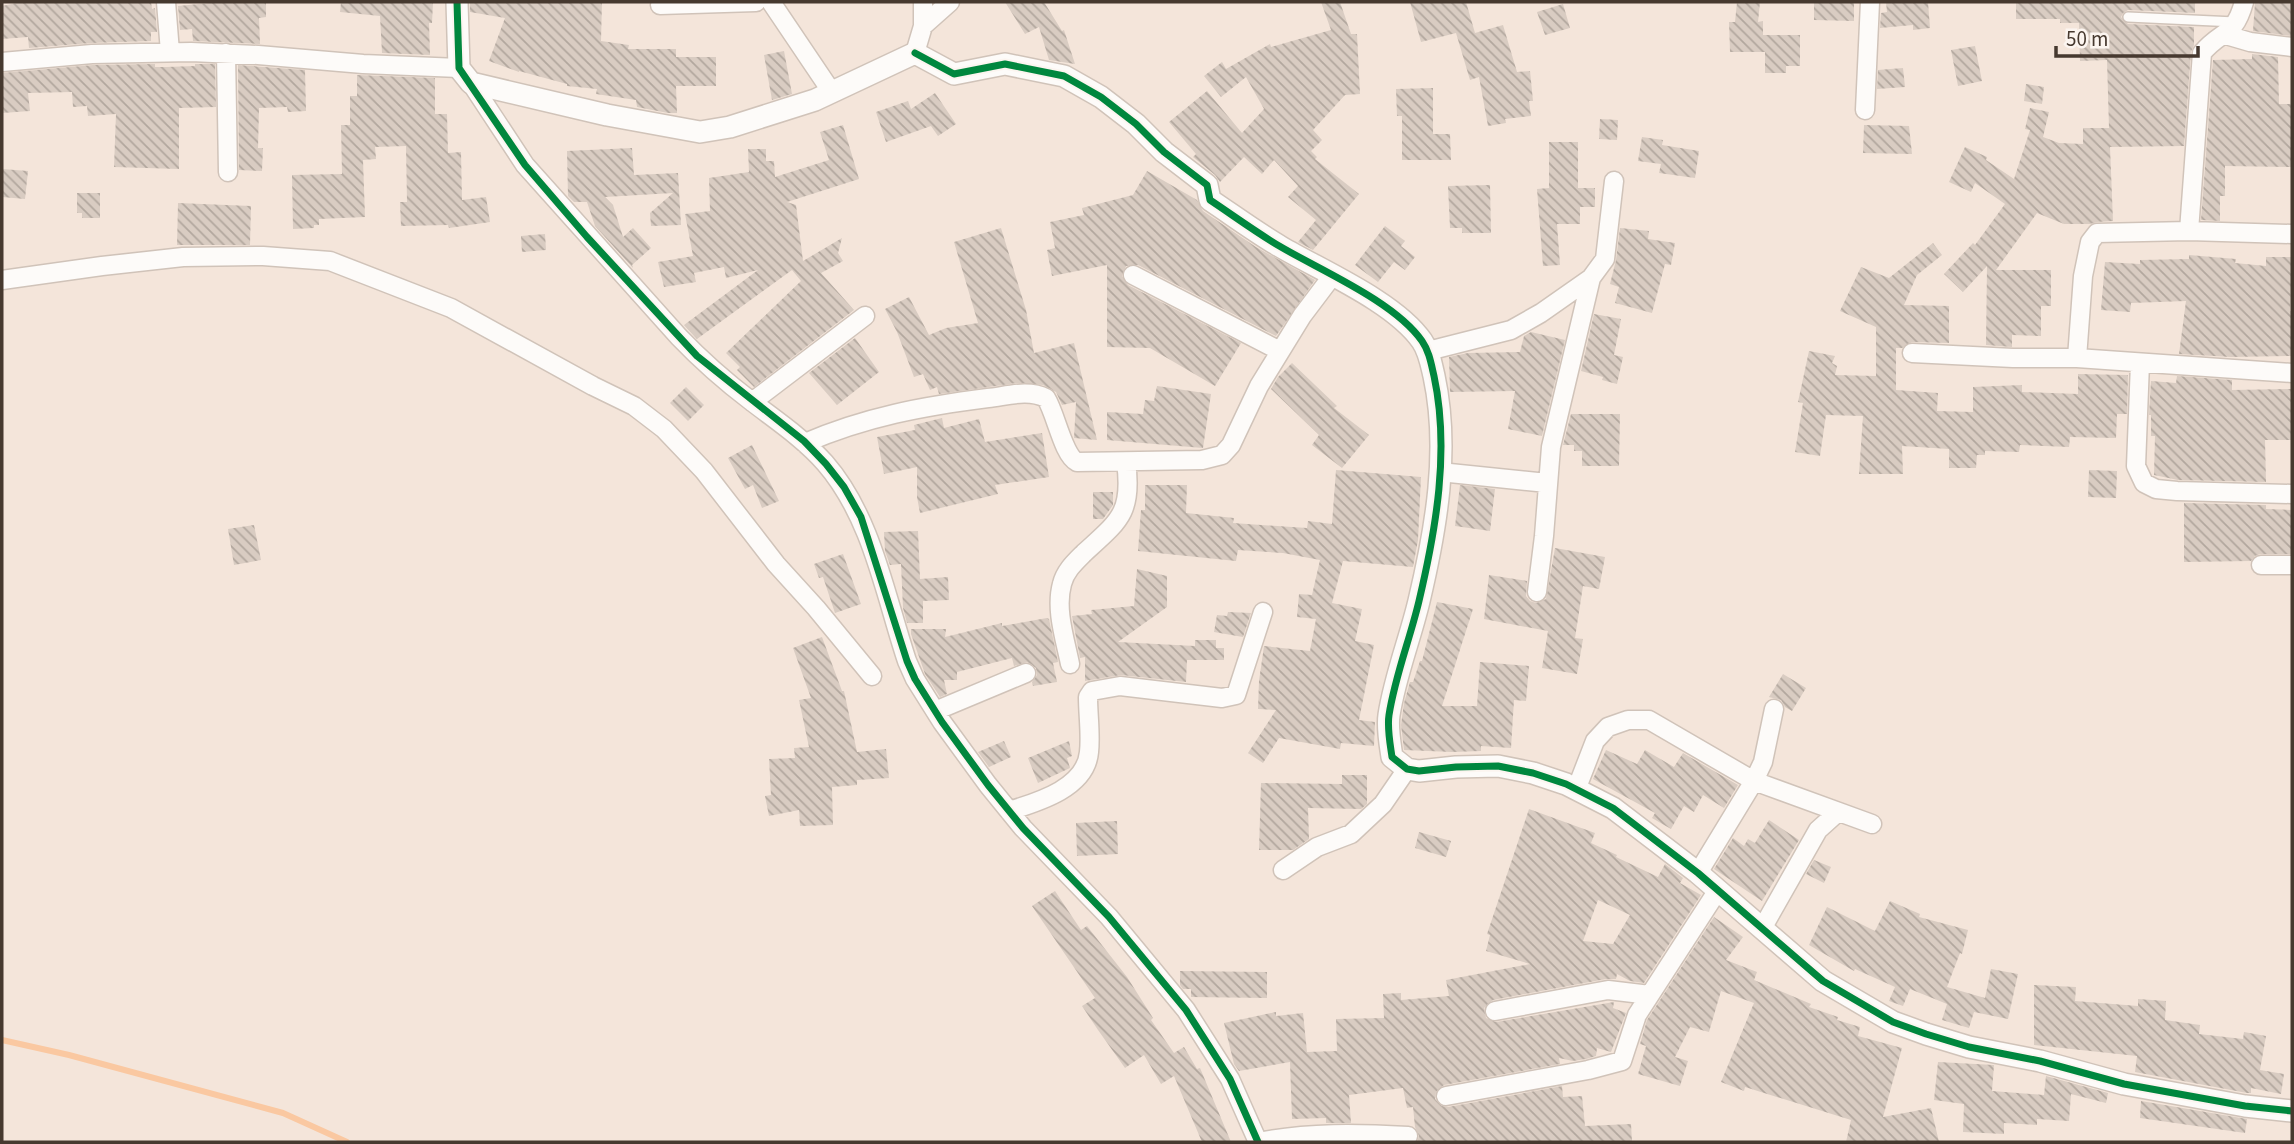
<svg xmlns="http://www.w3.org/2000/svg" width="2294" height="1144" font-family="'Source Sans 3',sans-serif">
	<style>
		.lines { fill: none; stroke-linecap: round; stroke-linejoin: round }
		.stream { stroke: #fac8a1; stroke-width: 6 }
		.building { fill: url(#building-back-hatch); fill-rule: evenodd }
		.service-casing { stroke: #d0c3b9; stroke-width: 12 }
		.minor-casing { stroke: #d0c3b9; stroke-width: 21 }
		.tertiary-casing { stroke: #d0c3b9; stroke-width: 24 }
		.service { stroke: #fdfbf9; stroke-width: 9 }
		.minor { stroke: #fdfbf9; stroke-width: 18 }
		.tertiary { stroke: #fdfbf9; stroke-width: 21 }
		.cycleway-casing { stroke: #fcf5f0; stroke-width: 11 }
		.cycleway { stroke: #00873e; stroke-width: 7 }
	</style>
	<defs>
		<pattern id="building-back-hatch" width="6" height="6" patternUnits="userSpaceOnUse" patternTransform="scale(1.75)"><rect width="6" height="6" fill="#d9ccc2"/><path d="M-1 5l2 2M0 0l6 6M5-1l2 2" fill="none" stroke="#b2a79e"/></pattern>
	</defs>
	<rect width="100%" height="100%" fill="#f4e5da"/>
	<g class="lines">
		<!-- stream -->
		<path class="stream" d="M2,1040L69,1055L283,1113L347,1142"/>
	</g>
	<!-- building -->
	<path class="building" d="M21,2H151L152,9L155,8L157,32H151V41L91,43L29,48L28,37L2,39V6Z
		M219,2H266V17L259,18L260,44L193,41L192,29L180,30L178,6Z
		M341,2L433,3L432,23H429L430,55L382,53L380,16L340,12Z
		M470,2H602L601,41L629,45L628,49H676V57H716V86H676L677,113H668L637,107L636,100L596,94L597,89L567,86V84L519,71V72L489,61L505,18L470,12Z
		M1005,2H1044L1062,31L1064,30L1075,64L1049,60L1039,27L1025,34Z
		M1321,2H1340L1351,34H1357L1360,94L1345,95L1313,130L1322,140L1311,151L1317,157L1315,159L1359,194L1313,250L1298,242L1316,220L1288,197L1298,186L1274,160L1262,174L1244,157L1220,182L1215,175L1193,157L1196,154L1169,122L1207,91L1242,133L1264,109L1246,77L1221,97L1204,76L1222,62L1226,69L1270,44L1271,47L1331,30Z
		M1410,2H1466L1475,33L1503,25L1517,72L1530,71L1533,101H1529L1531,116L1505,119L1506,123L1488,126L1479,77L1470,80L1456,33L1421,42Z
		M1737,2H1760L1758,22L1763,21V35H1800V66H1786V73H1765V52H1730L1729,22H1735Z
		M1814,2H1854V21L1814,20Z
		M1886,2H1928L1930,28L1913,30V25L1880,28L1881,13L1887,12Z
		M2016,2H2195V13L2128,10L2123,13L2121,17L2128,24L2194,27V45L2191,52L2184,146L2110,147L2113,221L2097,222L2090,224H2064L2037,213L1996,270H2051V306H2041V336L2012,335V347L1986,345L1987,266L1963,292L1944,274L1973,243L1975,245L2005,204L1975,183L1971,192L1949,182L1965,147L1987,157L1986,160L2014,179L2030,130L2025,129L2030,108L2049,112L2043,137L2059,143L2083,144V128H2109L2107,60L2080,61L2079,23H2060V19H2016Z
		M2255,2H2292V36L2253,31Z
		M1563,4L1570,28L1545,35L1537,12Z
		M1975,46L1982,81L1958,86L1951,50Z
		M784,51L792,94L772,100L764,55Z
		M2252,54L2278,57L2279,104H2292V167L2225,166V196H2220V221L2201,220L2213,60L2252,59Z
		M155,64V67H166L195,66V64H215L216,107L179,108V169L114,167L116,114L88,116L87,106L73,107L72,92L28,93L30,111L2,113V73L93,65Z
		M238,65L305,70L306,111L288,112L287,107L259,108L258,148H263L262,171L239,170Z
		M1903,68L1905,87L1877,89L1878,70Z
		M357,75L435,78V114H447L448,153L461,152L462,200L486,197L490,222L449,228L448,225L401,226L400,202H407L406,146L375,147L376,159L363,160L365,217L319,219V225H314V228L293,229L292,175L342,174L341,125H350V96H357Z
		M2026,84L2044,87L2042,104L2024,101Z
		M1433,88V134H1450L1451,160H1402V116H1397L1396,89Z
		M935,93L956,124L938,136L931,126L886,142L876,112L908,101L911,109Z
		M1600,119L1618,120L1617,140L1599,139Z
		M843,125L859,179L787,202L796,205L803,261L842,238L838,253L843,261L821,273L854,310L754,387L737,370L740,367L726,353L801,281L792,270L697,339L684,325L758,270L726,278L724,267L694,273L696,282L664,287L658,262L693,256L685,214L710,211L709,178L749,172L748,149H766V161H774L775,177L829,160L820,132Z
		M1864,125L1909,126L1912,154L1863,153Z
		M1642,137L1663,140L1662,145L1699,151L1695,178L1659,173L1661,164L1638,161Z
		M1549,142H1578V188H1595V207H1580V224H1557L1560,265L1543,266L1537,189L1549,188Z
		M632,148L634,175L678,173L681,225L651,226L650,213L673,193L605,197L613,205L623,237L633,228L651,248L632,265L633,268L595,226L587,202H574L568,196L567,151Z
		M2,169L28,171L25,199L2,197Z
		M1147,171L1197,200L1203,211L1256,247L1315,280L1276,336L1138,265L1126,266L1122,276L1128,285L1241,343L1215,386L1150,348L1107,347V265L1052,276L1047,250L1055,248L1050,222L1084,215L1082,208L1133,195Z
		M1490,185L1491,233H1462V228H1450L1448,186Z
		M77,193H100V218H82V213H77Z
		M178,203L251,206L250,245H177Z
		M1385,226L1405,241L1401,246L1415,257L1405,270L1394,262L1378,282L1355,265Z
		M1001,228L1026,310L1034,353L1074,343L1097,440L1074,438L1076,402L1062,405L1056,392L1043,385L1017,383L939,394L937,387L930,390L923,374L914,377L897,332L885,309L909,297L929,335L946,328L978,323L954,242Z
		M1620,228L1649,231L1648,239L1675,243L1671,265L1665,264L1652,313L1615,303L1619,287L1610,284L1616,260Z
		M545,234L546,250L522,252L521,236Z
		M1933,243L1942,255L1917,275L1904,305L1949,306V343L1912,342L1902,348H1896V390L1938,393L1937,411L1973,412V387L2022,385V392L2078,394V374L2128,375L2127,414H2117L2116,438L2070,437L2069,447L2020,445L2019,452L1985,451V455H1977L1976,468H1949V449L1902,446L1903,474H1859L1863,416L1826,415L1820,456L1795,452L1803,403L1798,402L1809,351L1835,356L1832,363L1837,366L1835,375L1876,376V327L1840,311L1861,267L1889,278Z
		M2189,255L2236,259L2235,263L2266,266V257H2292L2290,311H2292V356L2231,357L2179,354L2186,301L2131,303L2130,312L2101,310L2105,262L2140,264V260L2189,259Z
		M1594,314L1621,319L1614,355L1623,357L1617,384L1602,380L1603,377L1581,371Z
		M1531,332L1565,340L1542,436L1508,429L1515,391L1450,392L1449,357L1468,353L1520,352L1524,336Z
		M855,338L879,372L837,405L809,373Z
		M1292,363L1337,406L1334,408L1369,435L1342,468L1312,445L1319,435L1271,389L1278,377Z
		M2177,376L2232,380V390L2291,389L2292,440H2265L2266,482L2178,480L2154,475L2155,436H2151V415H2149L2151,381L2176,383Z
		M1157,386L1211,394L1203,448L1107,440V412L1143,414L1145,400L1154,401Z
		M686,387L704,405L688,421L670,403Z
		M1571,414H1620L1619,466H1582V451H1574V445H1563Z
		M942,418L944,428L979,419L985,442L1042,433L1049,477L995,485L998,494L920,513L917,497V467L884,474L877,437L915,430L914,425Z
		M752,445L779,501L762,508L753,485L745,489L728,458Z
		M1336,470L1421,477L1418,540L1413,567L1343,561L1332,603L1362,609L1355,641L1374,645L1359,720L1375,722L1374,746L1341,743L1340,749L1279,738L1263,763L1248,753L1276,710L1258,709L1259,681L1264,646L1310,651L1316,619L1297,617L1299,594L1312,595L1320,560L1283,553L1238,550L1236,561L1138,551L1141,510H1145V485H1187L1186,513L1234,518L1233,523L1307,528L1308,521L1332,524Z
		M2089,470L2117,471L2116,498L2088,497Z
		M1460,485L1495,489L1490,531L1455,526Z
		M1093,492H1113V505L1103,519H1093Z
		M2184,503L2266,505V509L2292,510V554H2260L2255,556L2251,561L2184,562Z
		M254,525L261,560L234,565L228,529Z
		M918,531L920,579L948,577L949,600L923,601V623H907L903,608L901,564L890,565L885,551L884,532Z
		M1555,548L1605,557L1599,589L1583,586L1575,638L1583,639L1577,674L1542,668L1548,631L1484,619L1489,575L1527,581L1526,596L1530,601L1536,603L1546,599Z
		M843,554L861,604L835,613L823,577L819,578L814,564Z
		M1137,569L1167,576V607L1118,642L1195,646V640H1216V648H1224V660H1187L1186,682L1121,675L1085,681V657L1080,658L1072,616L1092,614L1091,610L1134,606Z
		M1437,602L1473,609L1442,706H1477L1480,662L1529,666L1526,701L1514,700L1511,748L1481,746V751L1452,752L1404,750L1401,725L1404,703L1410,682H1413L1420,661H1422Z
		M1228,612L1251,613L1243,637L1214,632L1217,615L1227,616Z
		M1047,618L1049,619L1058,662L1053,663L1057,682L1033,686L1032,682L1037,675L1036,668L1027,662L1014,666L1012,658L957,672V680H944L947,694L940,697L925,674L911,634V629H946L945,637L1002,623V626Z
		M822,637L842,691H844L857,752L886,749L889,778L857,780V785L832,787L833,825L800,826L799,810L769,816L765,796L771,795L769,759L795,758L794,748L809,747L799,700L811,698L793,648Z
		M1783,674L1806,688L1792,711L1785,707L1781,700L1769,697Z
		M1004,741L1011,757L989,767L978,752Z
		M1069,741L1072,756L1067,758L1070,768L1038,783L1028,758Z
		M1606,750L1637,764L1645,750L1674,767L1683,753L1738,785L1724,808L1703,795L1694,812L1684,806L1671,829L1652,818L1655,813L1593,779Z
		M1342,775H1367V804L1361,809L1308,808L1309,839L1293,850H1259L1261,783L1342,784Z
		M1529,809L1595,833L1591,843L1617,855L1616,857L1658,877L1665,864L1683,878L1680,883L1701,895L1644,983L1630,981L1617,974L1616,979H1606L1493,1000L1484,1008L1486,1018L1496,1022L1614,1002L1613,1008L1626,1013L1611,1052L1597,1048L1596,1056L1586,1059L1573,1061L1559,1058L1560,1064L1444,1085L1436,1092L1435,1099L1442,1106L1448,1107L1562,1086L1563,1097L1582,1096L1585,1126L1631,1124L1632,1142H1417L1419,1136L1415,1127L1413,1107L1407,1108L1403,1088L1349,1095L1351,1123H1326V1118L1292,1119L1290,1062L1239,1071L1234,1064L1224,1023L1276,1012V1016L1303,1013L1307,1052L1337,1051L1336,1019L1384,1018L1383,994L1401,993V1000L1449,996L1446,980L1530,964L1486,951L1490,935L1487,934ZM1598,900L1630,915L1613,944L1583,941Z
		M1769,820L1799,840L1762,901L1714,869L1733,838L1744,846L1748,839L1755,843Z
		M1117,821L1118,854L1077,856L1076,823Z
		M1419,832L1451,841L1446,857L1415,848Z
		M1814,860L1831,867L1824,883L1806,874Z
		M1055,891L1081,930L1087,926L1127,977L1153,1018L1151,1020L1174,1053L1184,1047L1197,1069L1200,1068L1231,1142H1202L1174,1076L1161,1084L1144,1055L1125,1068L1098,1030L1082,1006L1095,998L1032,906Z
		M1890,901L1920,914L1919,917L1968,930L1962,954L1960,953L1947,987L1985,998L1991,969L2018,974L2008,1019L1974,1012L1969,1028L1942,1020L1947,1004L1910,989L1903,1006L1889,1001L1895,987L1855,969L1854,971L1809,945L1827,907L1875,931Z
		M1714,917L1743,937L1726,960L1757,972L1754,980L1811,1004L1809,1007L1838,1017L1837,1020L1860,1027L1858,1036L1902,1048L1883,1117L1931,1108L1939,1142H1846L1851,1120L1745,1087L1744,1091L1721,1082L1754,1003L1721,991L1709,1032L1690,1027L1675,1057L1688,1061L1680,1086L1638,1074L1646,1046L1640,1044L1647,1020Z
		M1180,971L1267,972V998L1191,997V989H1183L1180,985Z
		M2034,985L2076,987L2075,1001L2138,1006V999L2166,1001L2165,1020L2200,1025L2199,1034L2243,1039L2244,1032L2266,1036L2260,1070L2284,1074L2281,1094L2251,1088V1093H2247L2135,1072L2137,1056L2034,1045Z
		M1938,1062L1994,1065L1992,1091L2044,1095L2046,1076L2108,1093L2106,1103L2071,1094L2069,1121L2037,1119V1125L2004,1123V1134L1963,1132L1964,1104L1934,1100Z
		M2141,1101L2247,1119L2245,1133L2140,1118Z"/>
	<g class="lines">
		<!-- service casing -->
		<g class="service-casing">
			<path id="service" d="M2128,17L2235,22"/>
		</g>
		<!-- minor casing -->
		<g class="minor-casing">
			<path id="minor" d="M166,2L170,52
				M771,2L831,91
				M923,2V26
				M660,5L756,2
				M2226,35L2250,42L2292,47
				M226,53L228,172
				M915,53L923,26L950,2
				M2,62L92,54L191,52L258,55L363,64L459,68
				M471,83L525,165L679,337C701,360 726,382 751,401C777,421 804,439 825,463C872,517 885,595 907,661L915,679L942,722L988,785L1023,828L1109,917L1186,1010L1230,1079L1258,1142
				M1865,110L1870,2
				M2189,231L2202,53C2222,29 2234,38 2244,2
				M2292,234L2189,231L2097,233L2090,242L2083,276L2077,358L2292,373
				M1133,275L1280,351
				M2,280L102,266L183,257L263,256L330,261L451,308L593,386L634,406L664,429L704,471L776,564L816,608L872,676
				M1428,351L1511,330L1541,313L1591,278L1605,259L1614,181
				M1912,353L2013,358H2077
				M2140,363L2136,466L2144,483L2156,489L2177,491L2292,494
				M752,402L865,316
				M805,443C865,417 924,406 988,398C1007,396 1028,389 1046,398C1056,414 1063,455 1077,462L1202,460L1222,455L1231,445L1259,386L1302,316L1333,275
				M1440,472L1547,483
				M2261,565H2292
				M1537,592L1544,536L1551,447L1591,278
				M1070,664C1065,639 1055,609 1062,584C1065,571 1075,562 1084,553C1119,521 1133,513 1126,462
				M935,711L1026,673
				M1576,790L1595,741L1608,727L1628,720H1649L1754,781L1872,824
				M1009,811C1038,802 1086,788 1089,752C1091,735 1088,715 1088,697L1092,691L1120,686L1222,698L1236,695L1263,612
				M1283,870L1317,847L1351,834L1383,804L1407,769
				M1698,873L1754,781L1763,762L1774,709
				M1763,927L1818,830L1838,812
				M1495,1011L1608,990L1650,995
				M1446,1096L1588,1070L1622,1061L1637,1015L1718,890
				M1259,1142C1309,1132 1357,1133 1408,1136"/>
		</g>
		<!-- tertiary casing -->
		<g class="tertiary-casing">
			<path id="tertiary" d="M457,2L459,68L471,83L607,115L700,132L730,127L815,100L915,53L954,74L1005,64L1064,76L1101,97L1136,124L1164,152L1207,185L1210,200C1234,216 1257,233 1281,247C1322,271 1395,302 1422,341C1429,351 1431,363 1434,376C1450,450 1436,529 1419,601C1410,639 1395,676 1389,715C1387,728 1390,743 1392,757L1407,769L1419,771L1456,767L1498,766L1533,773L1566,784L1613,808L1698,873L1823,981L1893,1022L1926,1034L1969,1047L2040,1061L2124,1084L2245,1106L2292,1111"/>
		</g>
		<!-- service -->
		<use href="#service" class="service"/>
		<!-- minor -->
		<use href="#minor" class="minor"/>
		<!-- tertiary -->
		<use href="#tertiary" class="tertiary"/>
		<!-- cycleway casing -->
		<g class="cycleway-casing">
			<path id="cycleway" d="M457,2L459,68L525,165L587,237L697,356L804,441L826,464L844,487L861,517L907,661L915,679L942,722L988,785L1023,828L1109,917L1186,1010L1230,1079L1258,1142
				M915,53L954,74L1005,64L1064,76L1101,97L1136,124L1164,152L1207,185L1210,200C1234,216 1257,233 1281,247C1322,271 1395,302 1422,341C1429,351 1431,363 1434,376C1450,450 1436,529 1419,601C1410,639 1395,676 1389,715C1387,728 1390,743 1392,757L1407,769L1419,771L1456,767L1498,766L1533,773L1566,784L1613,808L1698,873L1823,981L1893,1022L1926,1034L1969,1047L2040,1061L2124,1084L2245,1106L2292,1111"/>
		</g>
		<!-- cycleway -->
		<use href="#cycleway" class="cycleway"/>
	</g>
	<!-- border -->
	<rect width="2294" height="1144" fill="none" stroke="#46392f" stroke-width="7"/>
	<!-- scale -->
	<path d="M2056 46v10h142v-10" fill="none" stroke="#46392f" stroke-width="3.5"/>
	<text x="2066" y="46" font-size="21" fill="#46392f" stroke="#fcf5f0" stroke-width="5" paint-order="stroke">50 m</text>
</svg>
